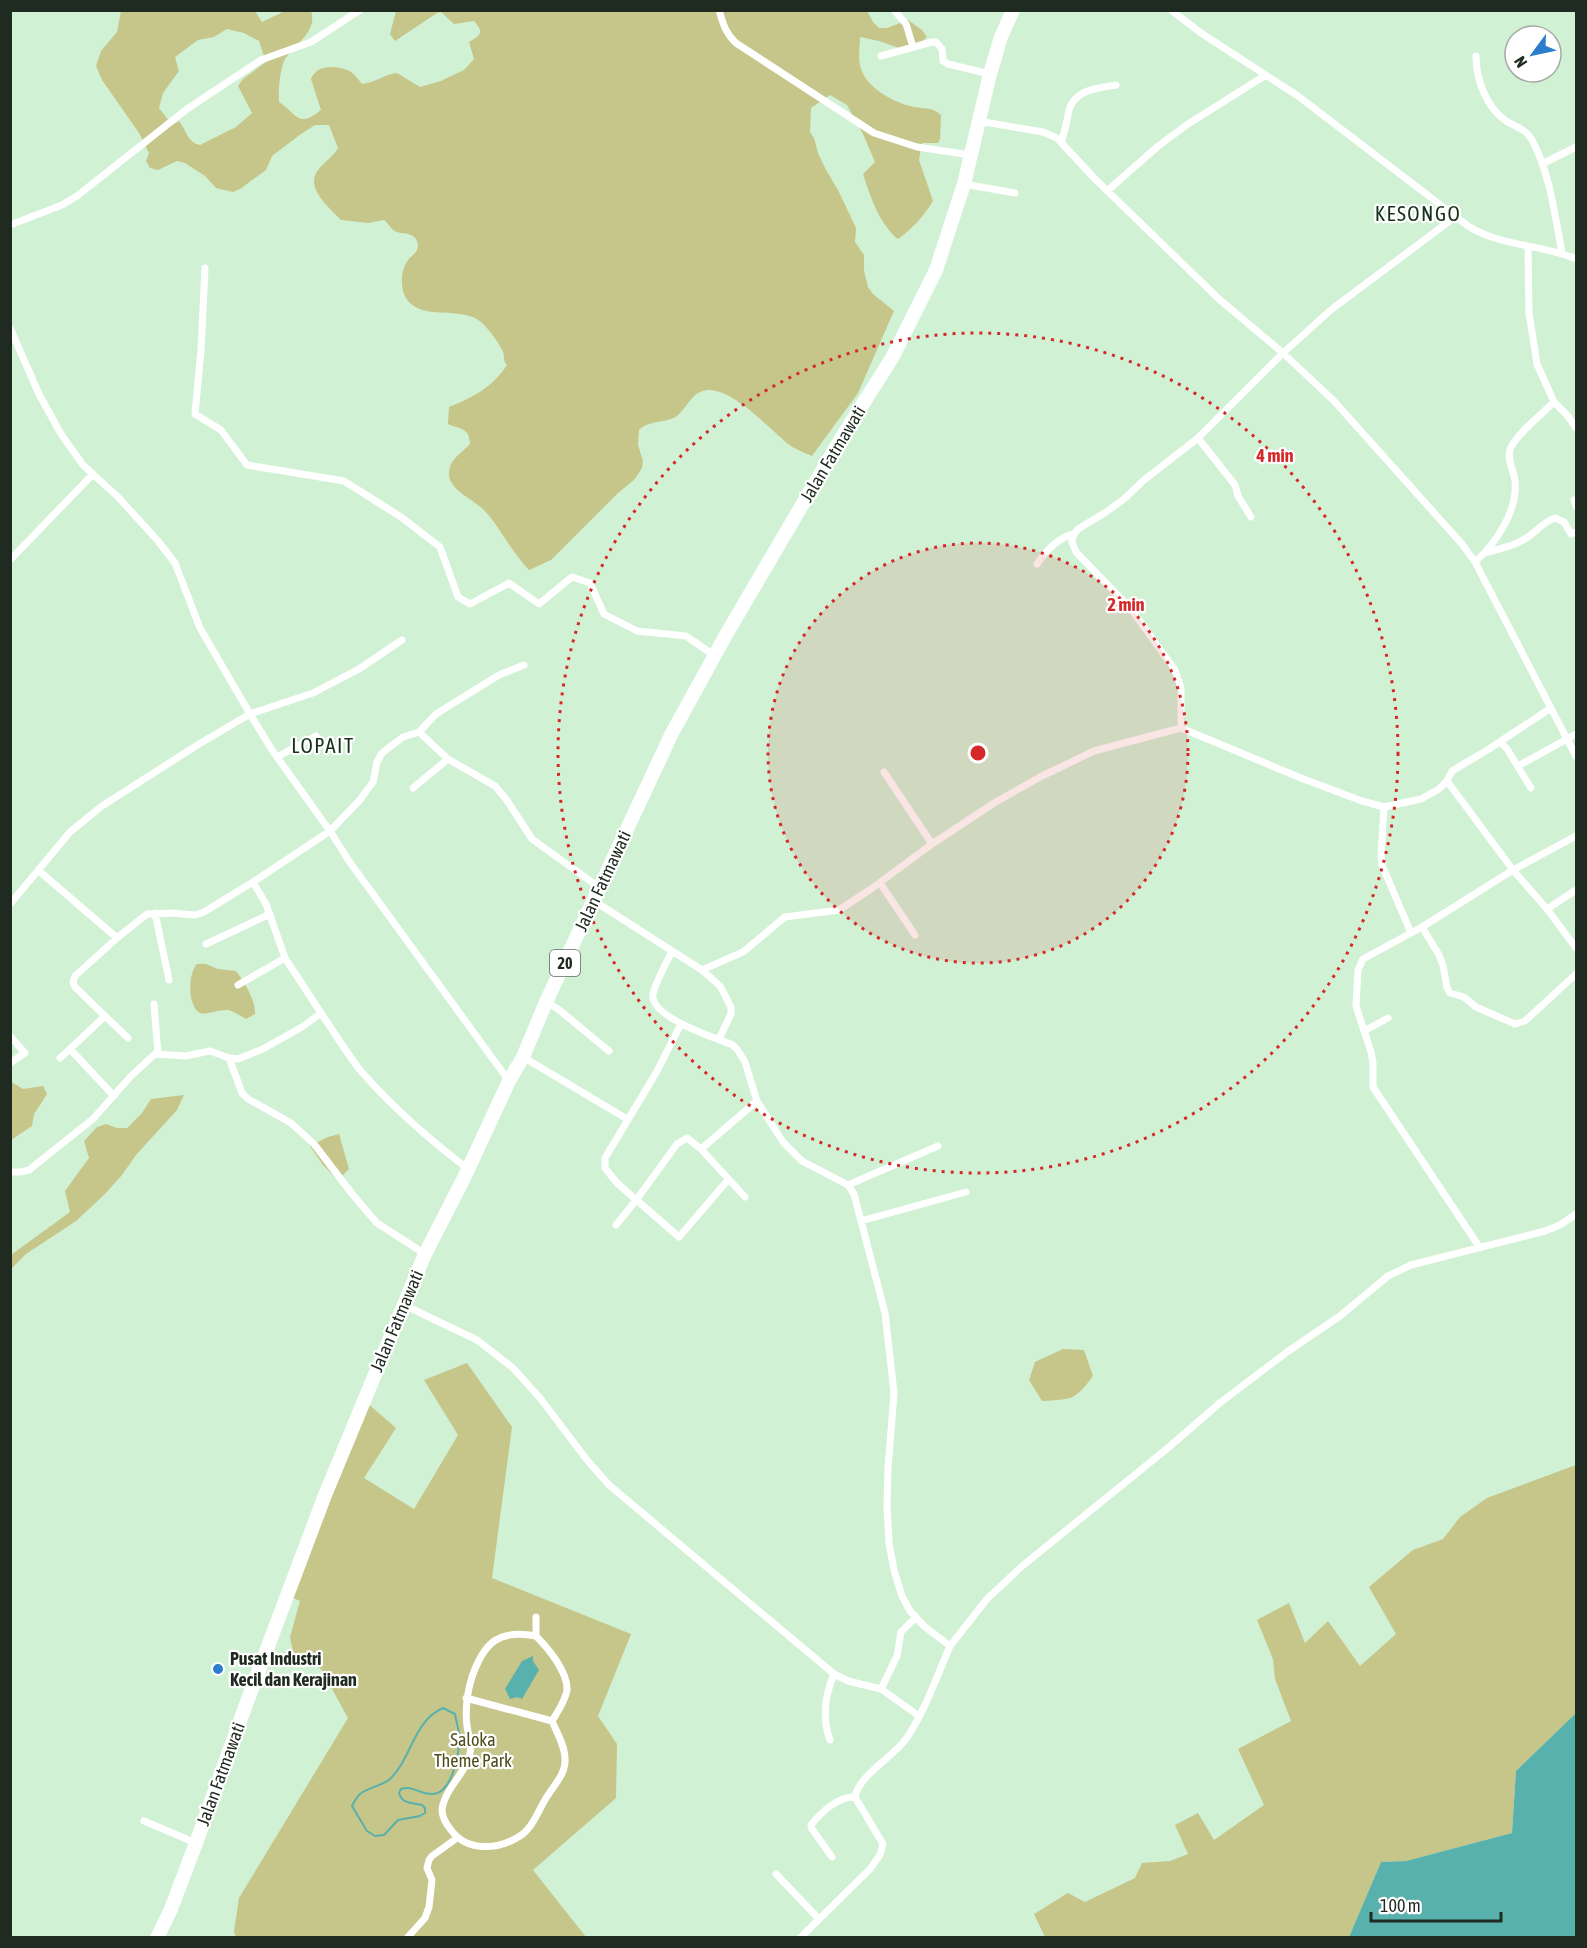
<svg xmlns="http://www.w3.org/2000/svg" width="1587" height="1948" font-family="'Asap Condensed',sans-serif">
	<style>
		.green { fill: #c6c58a; fill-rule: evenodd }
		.water { fill: #58b1ac }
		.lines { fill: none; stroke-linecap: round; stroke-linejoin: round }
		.stream { stroke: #58b1ac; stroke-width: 2 }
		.street { stroke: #fff; stroke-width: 7 }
		.highway { stroke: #fff; stroke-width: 14 }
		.ring { fill: none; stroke: #d62828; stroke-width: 3; stroke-dasharray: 3 6 }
		.poi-dot { fill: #2c7dcc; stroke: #fff; stroke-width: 2 }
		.labels { text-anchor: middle; stroke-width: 4.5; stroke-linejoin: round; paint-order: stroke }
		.shield { fill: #fff; stroke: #626a63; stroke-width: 1.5 }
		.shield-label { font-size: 16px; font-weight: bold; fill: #1f2a20 }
		.street-label { font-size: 18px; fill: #1f2a20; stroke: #fff }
		.poi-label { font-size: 18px; font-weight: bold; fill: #1f2a20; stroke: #fff; text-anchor: start }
		.park-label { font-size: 18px; fill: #4f4d1b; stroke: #fff }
		.quarter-label { font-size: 21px; letter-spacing: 1.5px; fill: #16301b; stroke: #fff }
		.centre { fill: #d62828; stroke: #fff; stroke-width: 3 }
		.ring-label { font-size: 18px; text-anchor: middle; font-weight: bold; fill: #d62828; stroke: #fff; stroke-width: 4.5; stroke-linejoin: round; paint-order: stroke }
	</style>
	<rect width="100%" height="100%" fill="#d1f1d5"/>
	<!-- green -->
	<path class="green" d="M121,11H255L262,22L285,11H311C318,31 295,44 285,59C280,68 278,92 279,102C299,116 298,128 321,110L311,79C316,65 334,65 347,70C353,72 358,79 362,84C375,83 385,74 397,73L420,87L441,81L464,70L474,59L469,42C480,35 485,33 474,21L454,24L441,12L437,13L395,41L390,34L396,11H867L873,22L879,28H887L908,20L922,30L927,37L913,49H902L879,41L860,37C860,46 858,57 860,65C864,87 894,103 914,107C924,109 933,107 941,115L940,139L938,143H922L919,160L933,201C924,216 912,229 898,239L895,237C878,220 870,196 863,174L875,162L863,134L847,105L830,95L811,108L810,132L814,138L818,153L825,168L839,192L856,228L855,242L864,255V271L868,287L873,294L894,311L858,393L812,456C805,453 797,450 791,446C772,432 729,383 703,391C691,394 686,409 677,416C665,424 651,419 639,430L638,445L643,461L642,468L635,479L617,494L551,560L529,570C511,552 501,528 484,510C473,499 449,490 449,474C449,459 462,453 470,444C469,427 461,430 448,424L449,407C472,398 493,387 507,365C503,361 505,358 503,352C499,343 489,329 481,322C462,306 428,320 410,303C400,294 399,272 408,260C412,255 421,251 417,241C414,233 405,234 397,232C392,231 388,223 384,220L368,223L341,220C330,208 303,187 319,169C325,161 332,158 338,148L329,125H315L301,134L272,156L266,170L240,189L233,192L216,188L205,176L185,163L177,161L158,170L150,168L146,161L149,153L139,133L102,80L96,66L101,51L117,32ZM227,29L244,33L259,41L266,62L243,79L238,86L252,113L236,127L200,145C188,143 186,130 179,121L172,125L159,108L163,93L179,71L175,57L198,40L214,37Z
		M197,964H206L218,969L236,971C244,981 256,1001 255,1014L246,1019C240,1016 234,1011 228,1010C221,1009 205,1015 200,1013C187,1006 188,973 197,964Z
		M10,1081L23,1089L43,1086L47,1094L34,1114L32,1126L11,1140Z
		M184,1095L177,1110L136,1155L122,1175L104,1195L76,1221L26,1254L11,1269V1255L70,1212L65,1191L89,1158L84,1141L97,1127L106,1124L117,1128H127L142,1113L151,1099Z
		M339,1134L349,1169L338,1180L323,1165L310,1146L328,1137Z
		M1063,1349L1084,1350L1093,1376C1074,1401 1073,1399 1042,1401L1029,1380L1035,1362Z
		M467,1363L512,1427L492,1578L631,1634L598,1716L617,1744L616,1798L533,1870L586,1937L236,1938L234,1931L239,1898L348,1718L321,1669L293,1652L290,1637L300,1601L291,1597L366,1402L396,1428L364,1478L414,1509L458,1435L424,1380Z
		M1576,1465V1713L1516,1771L1512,1833L1406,1861L1381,1862L1349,1937H1045L1034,1914L1068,1893L1085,1902L1135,1878L1142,1863L1170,1861L1188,1854L1175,1825L1198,1813L1214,1840L1264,1805L1238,1749L1291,1721L1275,1679L1273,1659L1257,1620L1289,1603L1305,1643L1328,1621L1360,1666L1396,1634L1369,1587L1413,1550L1443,1539L1460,1517L1487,1498Z"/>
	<!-- water -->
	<path class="water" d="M533,1656V1661L539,1670L522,1699L517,1697L510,1699L505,1689L522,1661Z
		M1576,1713V1937H1349L1381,1862L1406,1861L1512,1833L1516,1771Z"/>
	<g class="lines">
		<!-- stream -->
		<path class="stream" d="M443,1708L455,1714C456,1721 458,1727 459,1733C461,1749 453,1793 433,1794C421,1795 412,1785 401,1789L399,1793C402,1804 412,1803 422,1805L425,1808V1813L420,1816L398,1820L384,1835L375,1836L367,1831L352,1806C354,1802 357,1797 360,1794C369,1787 382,1786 390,1779C412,1758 413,1721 443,1708Z"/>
		<!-- street -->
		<path class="street" d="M719,10C723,24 726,34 736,43L874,133L917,147L971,155
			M894,10L906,24L913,47
			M1171,10L1201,33L1298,96L1468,226C1504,248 1539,243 1576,259
			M881,56L932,42H936L942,49L943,61L948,64L990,74
			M1476,56C1476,79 1486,107 1506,121C1516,127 1527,130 1532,140C1550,173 1555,216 1562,253
			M978,121L1043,132L1057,138L1095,179L1219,299L1283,353L1334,401L1462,544L1475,562L1567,739L1576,734
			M1061,142C1065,131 1067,121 1069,110C1075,89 1099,88 1116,85
			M1542,164L1576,147
			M964,184L1015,193
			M1107,191L1157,147L1188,124L1266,75
			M10,225L62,205L77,196L187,109L261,60L311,42L360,10
			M205,268L201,350L195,414L221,430L247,465L344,481L401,517L440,547L458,597L470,604L509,583L539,604L572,577L590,583L604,614L637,631L686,636L715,656
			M10,328L39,394L61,434L83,465L118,497L158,541L175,563L200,628L250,714L272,750L330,831L349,861L509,1081
			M1554,402L1567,415L1576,428
			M1198,438L1235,485L1238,496L1251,517
			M1574,500L1576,506
			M1485,553C1497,549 1512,547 1523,540C1535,534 1542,522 1555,518L1564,522L1571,534L1576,532
			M10,560L93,474
			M1475,562C1496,543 1518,511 1515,481C1514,471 1507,460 1510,450C1513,437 1544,412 1554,402L1537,364L1529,313L1528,247
			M1037,564C1046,551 1058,537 1074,534
			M1181,728V688L1175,670L1131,609L1076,552L1072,542L1074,534L1078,529L1106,512L1124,499L1144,480L1198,438L1283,353L1332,309L1455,217
			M419,732L436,714L499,675L524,665
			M1500,742L1507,749L1531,788
			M277,757L316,736
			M1518,766L1567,739L1576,756
			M884,772L932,844
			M1447,781L1513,870L1547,909L1576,948
			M413,788L448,759
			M1384,807L1381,856L1382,865L1411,933
			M38,870L117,938
			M880,883L915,935
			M594,901L702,970L720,986L731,1007V1014L719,1039
			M10,904L70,832L102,806L199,744L250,714L313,693L359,669L402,640
			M1547,909L1576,890
			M155,913L169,980
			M1422,927L1439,955L1443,965L1447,988L1450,993L1464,997L1476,1007L1515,1024L1525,1021L1576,974
			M206,944L270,914
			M672,951C667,962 655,983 653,994C649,1016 714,1038 731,1044L737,1049L745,1062L757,1101L783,1142L802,1161L848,1185L854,1194L885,1313L889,1348L894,1393L888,1468L887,1506L889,1543L894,1570L902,1596L910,1611L924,1626L950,1646C937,1676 925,1711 906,1739C893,1757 859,1775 855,1797L883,1844L880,1855L870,1869L800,1938
			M702,970L743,952L785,917L839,910L871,889L932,844L994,803L1040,777L1094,751L1181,728L1301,778L1362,801L1384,807L1421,799L1439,789L1447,781L1452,771L1489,749L1551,708
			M238,985L285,958
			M546,1002L558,1009L609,1051
			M154,1004L158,1054
			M321,1013L285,958L266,904L253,882L330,831L359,801L373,782L377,762L382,753L403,737L419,732L448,759L495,786L506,799L532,839L600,888
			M105,1016L128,1038
			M681,1024L656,1073L605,1158V1168L617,1183L679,1237L728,1180
			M1364,1031L1388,1018
			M10,1036L25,1053L10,1063
			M523,1057L627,1119
			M60,1058L70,1049
			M229,1058L242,1093L248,1099L291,1123L314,1144L353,1195L377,1223L425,1254
			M114,1096L70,1049L105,1016L75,987L73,982L75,976L117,938L147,914L172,913L195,915L204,912L253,882
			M701,1149L757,1101
			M10,1172H20L29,1170L93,1119L131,1076L155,1054L185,1056L210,1051L229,1058L238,1059L263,1049L302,1027L321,1013C334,1032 346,1052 360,1070C392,1107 430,1140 468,1169
			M848,1185L938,1146
			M861,1221L966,1192
			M616,1225L637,1199L677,1144L687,1138L701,1149L745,1197
			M1480,1248L1373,1087V1063L1371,1052L1356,1006L1358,970L1363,959L1422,927L1513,870L1576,836
			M404,1305L477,1340L513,1368L540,1398L587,1460L609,1485L834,1674L848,1681L881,1689L919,1716
			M536,1636C499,1629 484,1642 472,1677C467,1693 465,1709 467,1726C468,1735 472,1743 470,1753C466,1774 444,1789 442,1810C442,1817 446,1824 451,1830C467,1852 498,1850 520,1836C534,1827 539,1808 548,1795C555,1784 566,1773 565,1759C565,1746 557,1733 552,1721
			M950,1646L987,1599L1021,1567L1169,1447L1221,1402L1287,1352L1340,1316L1388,1276L1411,1265L1545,1231L1560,1225L1576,1214
			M881,1689L897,1656L901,1632L915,1618
			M466,1698L552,1721C558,1711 565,1702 567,1690C568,1672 548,1648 536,1636V1617
			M830,1740C822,1718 825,1695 834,1674
			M144,1821L196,1843
			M832,1857L812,1829L811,1825C821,1812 839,1796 855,1797
			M776,1874L818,1918
			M407,1938L425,1918L429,1907L432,1880L427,1868L429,1860L432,1856L457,1838"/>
		<!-- highway -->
		<path class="highway" d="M157,1938L171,1909L196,1843L244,1710L325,1495L425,1254L464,1178L509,1081L523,1057L546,1002L672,733L727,633L842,437L892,358L936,270L964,184L990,74L1001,37L1013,10"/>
	</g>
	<!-- distance rings -->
	<circle cx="978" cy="753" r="210" fill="#d62828" fill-opacity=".12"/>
	<g class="ring">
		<circle cx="978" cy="753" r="210"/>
		<circle cx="978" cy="753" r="420"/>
	</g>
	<!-- markers -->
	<circle class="poi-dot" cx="218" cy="1669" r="6"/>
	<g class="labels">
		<!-- shield labels -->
		<rect class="shield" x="550" y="950" width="30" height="26" rx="4.5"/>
		<g class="shield-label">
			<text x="565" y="969">20</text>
		</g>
		<!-- street labels -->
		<g class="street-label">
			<text transform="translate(833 454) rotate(-59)" y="6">Jalan Fatmawati</text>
			<text transform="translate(603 881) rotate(-65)" y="6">Jalan Fatmawati</text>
			<text transform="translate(397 1321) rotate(-67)" y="6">Jalan Fatmawati</text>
			<text transform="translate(221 1774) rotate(-70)" y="6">Jalan Fatmawati</text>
		</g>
		<!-- poi labels -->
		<g class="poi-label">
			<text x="230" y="1665">Pusat Industri<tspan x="230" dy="21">Kecil dan Kerajinan</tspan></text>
		</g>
		<!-- park labels -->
		<g class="park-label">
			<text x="473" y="1746">Saloka<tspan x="473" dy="21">Theme Park</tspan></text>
		</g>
		<!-- quarter labels -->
		<g class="quarter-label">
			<text x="1418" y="221">KESONGO</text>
			<text x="323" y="753">LOPAIT</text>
		</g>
	</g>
	<circle cx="978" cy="753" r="9" class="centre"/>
	<g class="ring-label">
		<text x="1275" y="462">4 min</text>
		<text x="1126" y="611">2 min</text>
	</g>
	<!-- border -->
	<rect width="1587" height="1948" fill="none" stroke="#1f2a20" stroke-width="24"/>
	<!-- north arrow -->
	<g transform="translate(1533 54) rotate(237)"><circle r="28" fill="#ffffff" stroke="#a5aaa6" stroke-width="1.5"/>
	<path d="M0-4.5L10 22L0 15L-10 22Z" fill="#2c7dcc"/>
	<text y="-9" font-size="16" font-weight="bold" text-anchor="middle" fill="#1f2a20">N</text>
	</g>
	<!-- scale -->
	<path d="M1371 1912v9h130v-9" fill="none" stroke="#1f2a20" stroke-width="3"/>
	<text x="1380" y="1912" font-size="18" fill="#1f2a20" stroke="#ffffff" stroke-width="4.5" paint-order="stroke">100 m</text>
</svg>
